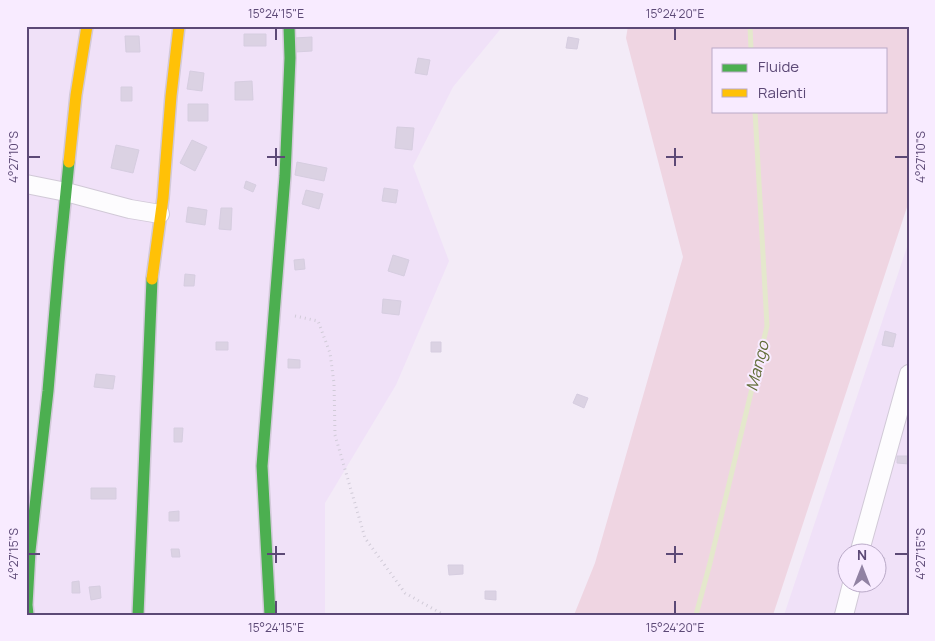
<svg xmlns="http://www.w3.org/2000/svg" width="935" height="641" font-family="Manrope,sans-serif">
	<style>
		.residential { fill: #f0e1f8; fill-rule: evenodd }
		.green { fill: #efd5e2; fill-rule: evenodd }
		.lines { fill: none; stroke-linecap: round; stroke-linejoin: round }
		.stream { stroke: #e4e8cc; stroke-width: 5 }
		.building { fill: #dbd2e3; stroke: #d6cde0 }
		.street-casing { stroke: #d1c9d7; stroke-width: 20 }
		.fast-casing { stroke: #d2c9d9; stroke-width: 14 }
		.slow-casing { stroke: #d2c9d9; stroke-width: 14 }
		.path { stroke: #d1cbd8; stroke-width: 3; stroke-dasharray: 1 4; stroke-linecap: butt }
		.street { stroke: #fdfcfe; stroke-width: 18 }
		.fast { stroke: #4caf50; stroke-width: 11 }
		.slow { stroke: #ffc107; stroke-width: 11 }
		.ticks { fill: none; stroke: #5c4976; stroke-width: 2 }
		.labels { text-anchor: middle; stroke-width: 4; stroke-linejoin: round; paint-order: stroke }
		.water-label { font-size: 16px; font-style: italic; fill: #616d37; stroke: #f8ebff }
		.neatline { fill: none; stroke: #5c4976; stroke-width: 2 }
		.ticks-label { font-size: 12px; text-anchor: middle; fill: #5c4976 }
	</style>
	<rect width="100%" height="100%" fill="#f3ebf7"/>
	<!-- residential -->
	<path class="residential" d="M26,26H503L453,87L413,166L449,261L396,385L325,503V615H26Z
		M909,241V615H784ZM848,554H878V584H848Z"/>
	<!-- green -->
	<path class="green" d="M628,26H909V201L773,615H574L595,563L683,257L626,38ZM714,49H886V111H714Z"/>
	<g class="lines">
		<!-- stream -->
		<path class="stream" d="M750,26L751,49
			M696,615L710,563L767,326L755,111"/>
	</g>
	<!-- building -->
	<path class="building" d="M244,34H266V46H244Z
		M125,36H139L140,52H126Z
		M312,37V51L295,52L294,38Z
		M568,37L579,39L577,49L566,48Z
		M418,58L430,60L427,75L415,73Z
		M190,71L204,73L202,91L187,89Z
		M252,81L253,100H235V82Z
		M121,87H132V101H121Z
		M188,104H208V121H188Z
		M397,127L414,128L412,150L395,148Z
		M192,140L207,147L195,171L180,163Z
		M116,145L139,150L133,173L111,168Z
		M297,162L327,168L324,181L295,175Z
		M246,181L256,185L253,192L244,188Z
		M384,188L398,190L396,203L382,201Z
		M306,190L323,194L319,209L302,204Z
		M188,207L207,210L205,225L186,222Z
		M221,208H232L231,230L219,229Z
		M393,255L409,260L404,276L388,271Z
		M304,259L305,269L295,270L294,260Z
		M185,274L195,275L194,286H184Z
		M383,299L401,301L399,315L382,313Z
		M885,331L896,334L893,347L882,345Z
		M216,342H228V350H216Z
		M431,342H441V352H431Z
		M288,359L300,360V368H288Z
		M96,374L115,376L113,389L94,387Z
		M577,394L588,398L584,408L573,403Z
		M174,428H183L182,442H174Z
		M897,456H909V464L897,463Z
		M91,488H116V499H91Z
		M179,511V521H169V512Z
		M171,549H179L180,557H172Z
		M878,556L885,558L880,574L878,573Z
		M448,565H463V574L449,575Z
		M79,581L80,593H72V582Z
		M100,586L101,598L91,600L89,587Z
		M485,591H496V600L485,599Z"/>
	<g class="lines">
		<!-- street casing -->
		<g class="street-casing">
			<path id="street" d="M26,184L66,192L130,209L160,214
				M859,554L909,374
				M844,615L852,584"/>
		</g>
		<!-- fast casing -->
		<g class="fast-casing">
			<path id="fast" d="M28,615L27,605L30,551L48,391L59,262L69,162
				M138,615L152,279
				M270,615L262,466L285,176L290,58L289,26"/>
		</g>
		<!-- slow casing -->
		<g class="slow-casing">
			<path id="slow" d="M69,162L76,95L87,26
				M152,279L163,198L171,96L179,26"/>
		</g>
		<!-- path -->
		<path class="path" d="M295,316L318,321L330,353L334,383L335,435L365,538L405,593L444,615"/>
		<!-- street -->
		<use href="#street" class="street"/>
		<!-- fast -->
		<use href="#fast" class="fast"/>
		<!-- slow -->
		<use href="#slow" class="slow"/>
	</g>
	<!-- ticks -->
	<path class="ticks" d="M276,28V40M675,28V40M276,148V166M675,148V166M28,157H40M267,157H285M666,157H683M895,157H908M276,546V563M675,546V563M28,554H40M267,554H285M666,554H683M895,554H908M276,601V614M675,601V614"/>
	<g class="labels">
		<!-- water labels -->
		<g class="water-label">
			<text transform="translate(757 366) rotate(-76)" y="6">Mango</text>
		</g>
	</g>
	<!-- border -->
	<rect width="935" height="641" fill="none" stroke="#f8ebff" stroke-width="55"/>
	<!-- legend -->
	<rect x="712" y="48" width="175" height="65" fill="#f8ebff" stroke="#baaac8"/>
	<rect x="722" y="64" width="25" height="8" fill="#4caf50" stroke="#baaac8"/>
	<text x="758" y="72" font-size="15" fill="#5c4976">Fluide</text>
	<rect x="722" y="89" width="25" height="8" fill="#ffc107" stroke="#baaac8"/>
	<text x="758" y="98" font-size="15" fill="#5c4976">Ralenti</text>
	<!-- north arrow -->
	<g transform="translate(862 568)"><circle r="24" fill="#f8ebff" stroke="#baaac8"/>
	<path d="M0-4L9 19L0 12L-9 19Z" fill="#9182a3"/>
	<text y="-8" font-size="14" font-weight="bold" text-anchor="middle" fill="#5c4976">N</text>
	</g>
	<rect x="28" y="28" width="880" height="586" class="neatline"/>
	<g class="ticks-label">
		<text x="276" y="18">15°24'15"E</text>
		<text x="675" y="18">15°24'20"E</text>
		<text transform="translate(14 157) rotate(-90)" y="4">4°27'10"S</text>
		<text transform="translate(921 157) rotate(-90)" y="4">4°27'10"S</text>
		<text transform="translate(14 554) rotate(-90)" y="4">4°27'15"S</text>
		<text transform="translate(921 554) rotate(-90)" y="4">4°27'15"S</text>
		<text x="276" y="632">15°24'15"E</text>
		<text x="675" y="632">15°24'20"E</text>
	</g>
</svg>
